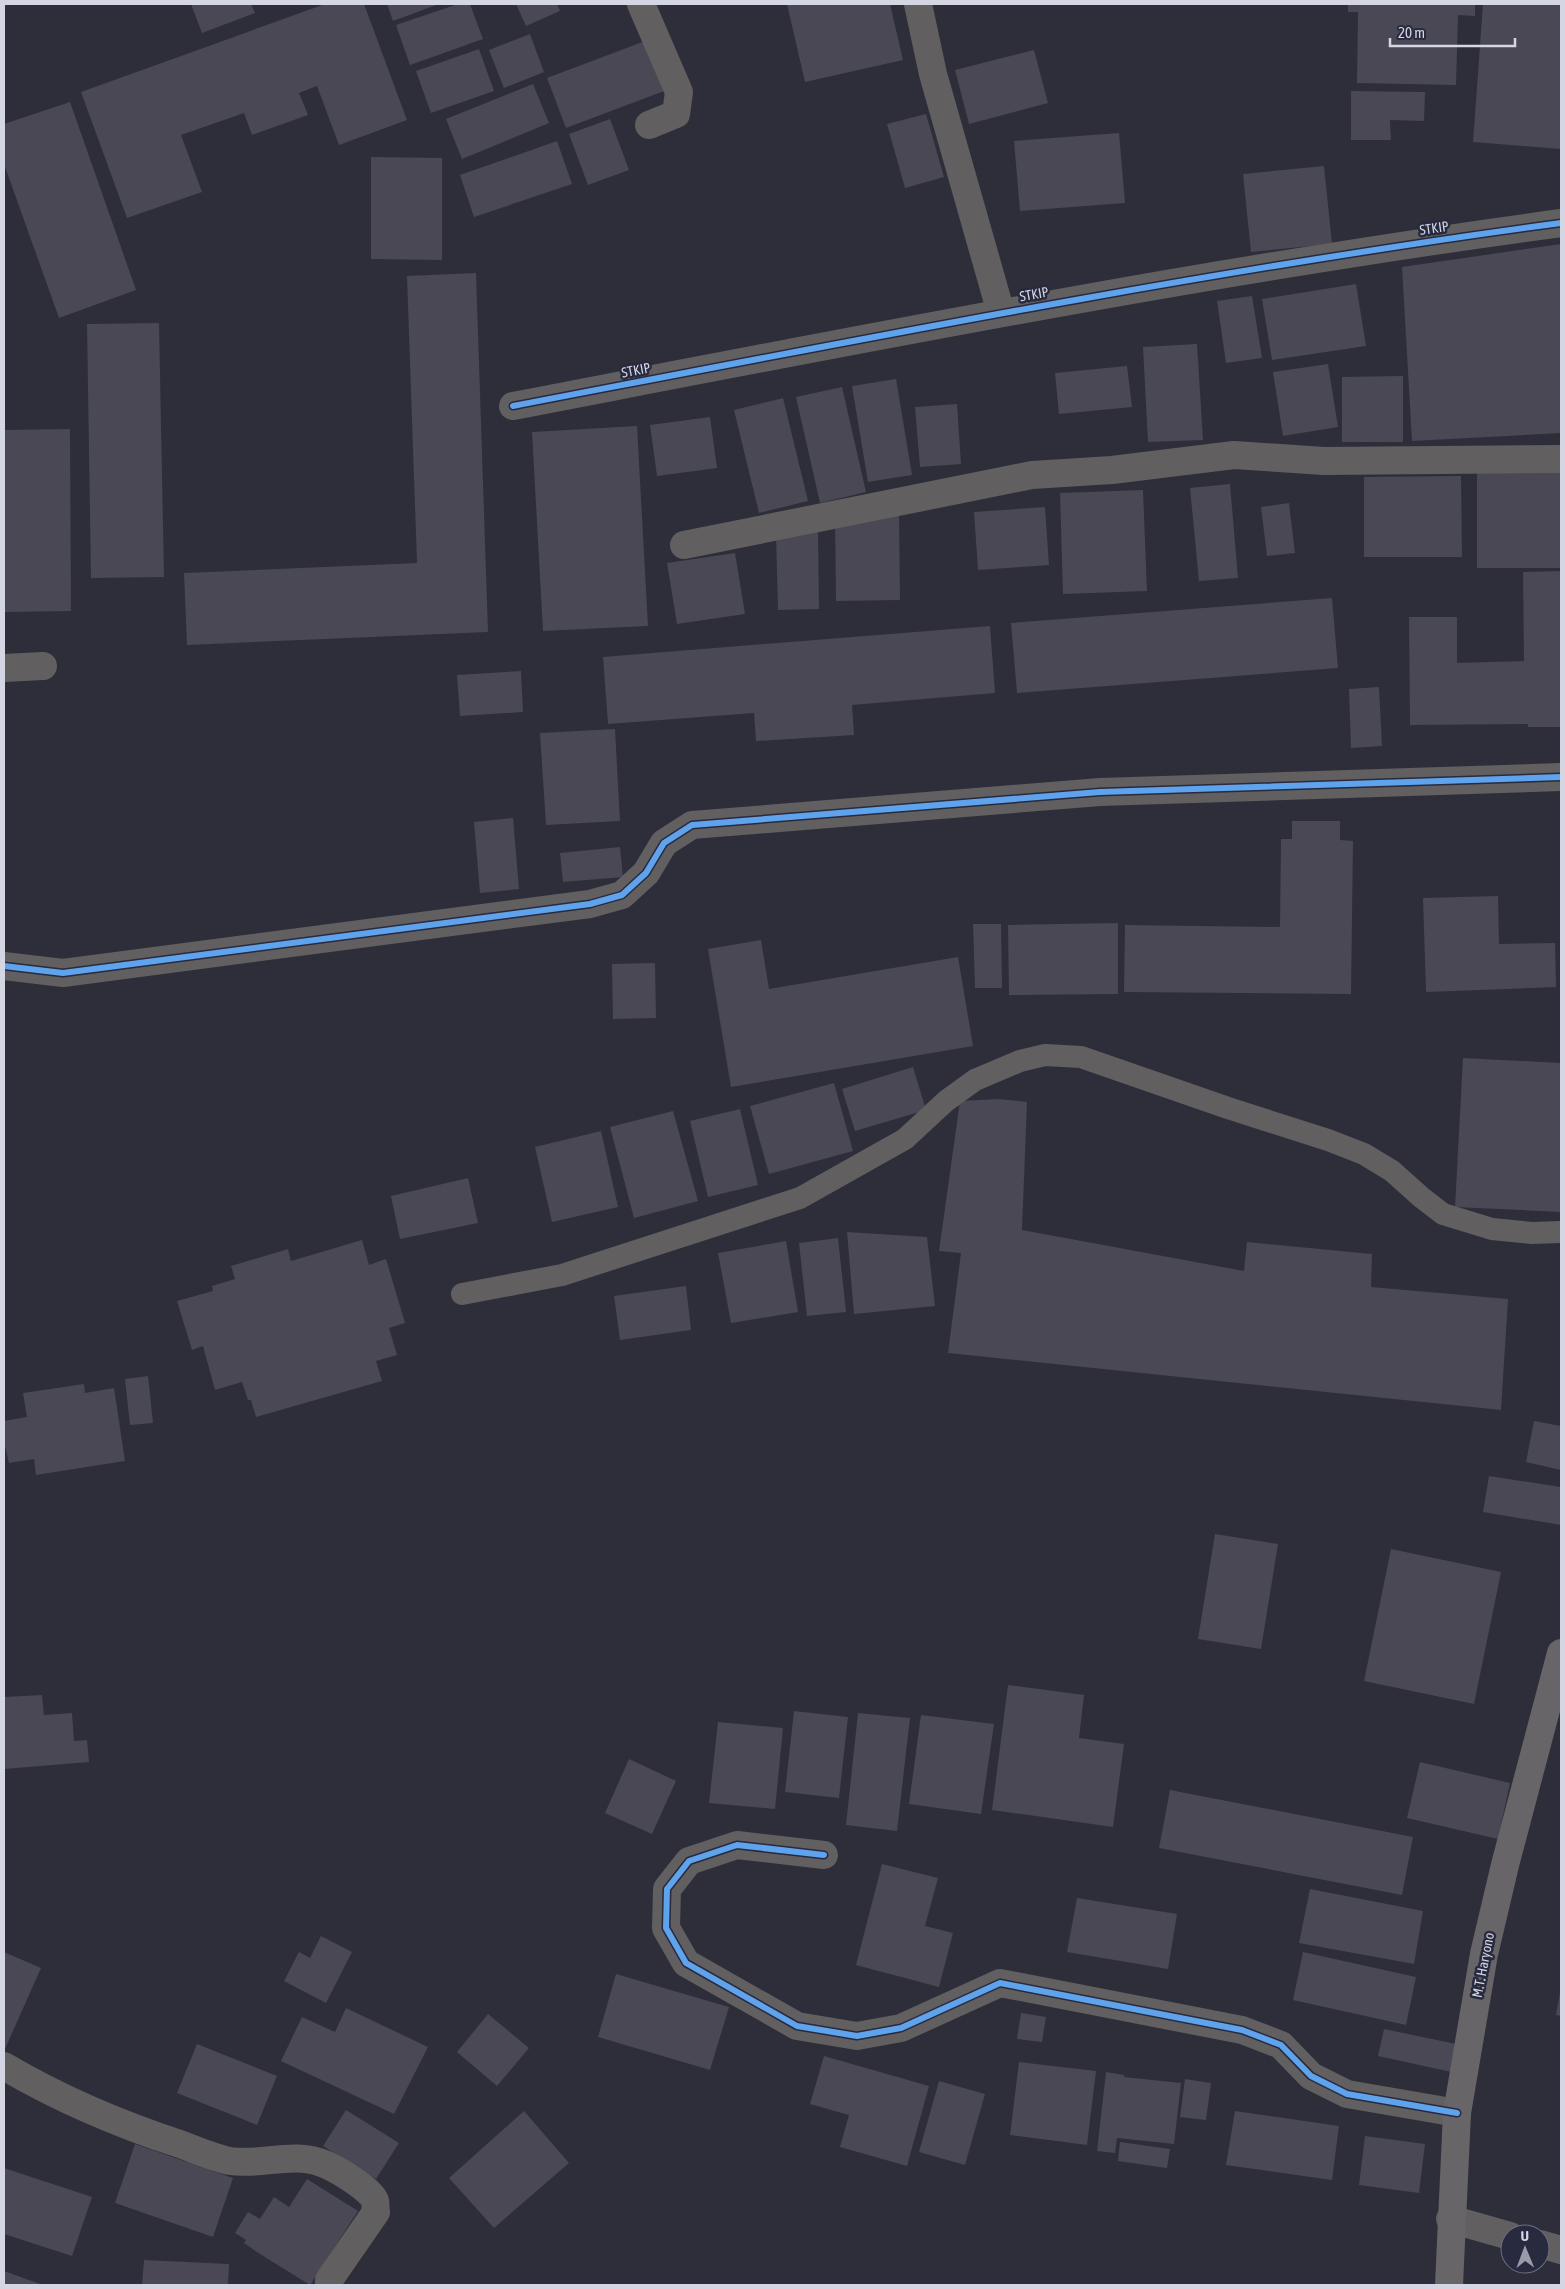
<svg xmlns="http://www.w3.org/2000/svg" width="1565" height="2289" font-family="'Asap Condensed',sans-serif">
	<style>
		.building { fill: #494854 }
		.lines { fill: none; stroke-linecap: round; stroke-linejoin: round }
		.lane { stroke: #615f5f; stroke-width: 22 }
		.street { stroke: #615f5f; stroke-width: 28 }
		.highway { stroke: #686568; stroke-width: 28 }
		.cycleway-casing { stroke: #282a3f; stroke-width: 9 }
		.cycleway { stroke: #60a3ed; stroke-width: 6 }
		.labels { text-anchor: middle; stroke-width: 5; stroke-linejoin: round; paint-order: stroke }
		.street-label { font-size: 14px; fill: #d5d6e4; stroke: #282a3f }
	</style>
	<rect width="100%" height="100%" fill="#2d2e3a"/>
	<!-- building -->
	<path class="building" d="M191,4H251L255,13L202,33Z
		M325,4H364L407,120L339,145L317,86L299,93L308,115L252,135L244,113L181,135L202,192L127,218L81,92Z
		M387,4H439L393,21Z
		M458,4H470L483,39L410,65L396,25Z
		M516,4H557L560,11L526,26Z
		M787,4H890L903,60L805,82Z
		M1348,4H1475V16L1458,15L1456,85L1357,83L1358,12H1348Z
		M1483,4H1561V149L1473,142Z
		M530,34L544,72L504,88L489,50Z
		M653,38L672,88L566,128L547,78Z
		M479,49L494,91L431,113L416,71Z
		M1034,50L1048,103L969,124L955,70Z
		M533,84L549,123L462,159L446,119Z
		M1351,91L1425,92L1424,121L1390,120L1391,140H1351Z
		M70,102L136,290L59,318L4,164V124Z
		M926,114L944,177L905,188L887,124Z
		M610,119L629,170L588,185L569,134Z
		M1119,133L1125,203L1020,211L1014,141Z
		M557,141L572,184L474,217L460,175Z
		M371,157L442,158V260L371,259Z
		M1324,166L1332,244L1251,252L1243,174Z
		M1561,244V433L1412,441L1402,267Z
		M476,273L488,632L187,645L184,573L417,563L407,276Z
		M1356,284L1366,346L1272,360L1262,299Z
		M1252,296L1262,358L1226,363L1217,301Z
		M159,323L164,577L91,578L87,324Z
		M1197,344L1203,440L1148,442L1143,347Z
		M1328,364L1338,427L1283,436L1273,372Z
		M1127,366L1132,407L1059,414L1055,373Z
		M1403,376V442H1342V377Z
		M896,379L912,475L868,482L852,386Z
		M842,387L866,492L820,503L796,397Z
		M783,398L808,501L759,513L734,410Z
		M957,404L961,464L920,467L915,407Z
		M710,417L717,468L657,476L650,425Z
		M637,426L648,626L543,631L532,432Z
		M70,429L71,611L4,612V430Z
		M1477,473H1561V568H1477Z
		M1461,476L1462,557H1364V477Z
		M1230,484L1238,578L1199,581L1190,488Z
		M1143,490L1147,591L1063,594L1060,493Z
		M1289,503L1295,553L1267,556L1261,507Z
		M1045,507L1049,565L978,570L974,512Z
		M899,514L900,600L836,601L835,516Z
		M818,532L819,609L778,610L776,533Z
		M735,553L745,614L677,624L667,563Z
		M1561,571V727H1528V724L1410,725L1409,617H1457V663L1524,661L1523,572Z
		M1332,598L1338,668L1017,693L1011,623Z
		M990,626L995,693L852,705L854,735L756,741L754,713L608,724L603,657Z
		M521,671L523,712L460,716L457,675Z
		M1379,687L1382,746L1351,748L1349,689Z
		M615,729L620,821L546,825L540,733Z
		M513,818L519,889L480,893L474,822Z
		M1292,821H1340V840L1353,841L1351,994L1124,992L1125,925L1280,927L1281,839H1292Z
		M620,847L623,877L563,882L560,853Z
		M1498,896L1499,944L1555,943L1556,987L1426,992L1423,898Z
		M1118,923V994L1009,995L1008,925Z
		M973,924H1001L1002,988H975Z
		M761,940L769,989L958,957L973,1046L731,1087L708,949Z
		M655,963L656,1018L613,1019L612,964Z
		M1463,1058L1561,1063V1212L1455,1207Z
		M913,1067L926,1110L855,1131L842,1089Z
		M834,1083L853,1151L769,1174L750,1106Z
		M998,1099L1027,1102L1022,1230L1244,1271L1247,1242L1372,1254L1371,1287L1508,1299L1501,1410L948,1353L961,1253L939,1251L960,1101Z
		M740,1109L758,1185L708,1197L690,1121Z
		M673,1111L698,1201L634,1218L610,1127Z
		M601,1131L618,1207L552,1222L535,1147Z
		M468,1178L478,1223L400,1239L391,1196Z
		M847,1232L927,1237L935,1306L854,1314Z
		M838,1238L846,1312L807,1316L799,1243Z
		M362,1240L369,1265L386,1259L405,1323L389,1328L397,1355L376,1361L382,1381L256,1417L251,1400H248L242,1382L215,1390L203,1346L192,1350L177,1301L213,1291L212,1286L235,1279L231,1266L288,1249L291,1261Z
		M786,1241L798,1312L731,1323L718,1253Z
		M686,1286L691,1330L620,1340L614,1296Z
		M148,1376L153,1423L130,1425L125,1379Z
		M84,1384L85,1393L114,1388L125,1461L36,1475L34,1459L9,1463L4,1442V1421L27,1417L23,1393Z
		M1534,1421L1561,1426V1470L1526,1462Z
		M1489,1476L1561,1487V1525L1483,1512Z
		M1215,1534L1278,1544L1261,1649L1198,1639Z
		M1391,1549L1501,1572L1474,1704L1364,1681Z
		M1008,1685L1084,1695L1079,1738L1124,1744L1113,1827L992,1810Z
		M42,1695L44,1715L72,1713L74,1741L87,1740L89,1762L4,1769V1697Z
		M794,1711L848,1717L839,1798L785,1792Z
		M858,1713L910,1718L897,1831L846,1825Z
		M921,1715L994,1724L981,1814L909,1804Z
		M718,1722L783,1728L775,1809L709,1803Z
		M629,1759L676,1781L652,1834L605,1813Z
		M1420,1762L1510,1783L1498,1839L1407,1818Z
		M1170,1790L1413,1837L1402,1895L1159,1848Z
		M882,1864L938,1878L925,1926L953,1933L939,1987L856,1965Z
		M1310,1889L1423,1911L1414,1964L1299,1943Z
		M1077,1898L1177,1914L1168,1969L1067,1952Z
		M321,1936L352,1952L326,2003L284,1981L299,1952L310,1958Z
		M4,1952L41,1968L5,2049H4Z
		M1303,1952L1416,1977L1406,2025L1293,2000Z
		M616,1974L729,2007L710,2070L598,2037Z
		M1560,1992H1561V2016L1556,2015Z
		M346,2008L428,2047L394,2114L281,2061L302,2017L335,2032Z
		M1021,2013L1046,2017L1042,2042L1017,2039Z
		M488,2014L529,2048L497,2086L457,2052Z
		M1384,2029L1461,2045L1456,2073L1378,2056Z
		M197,2044L277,2076L257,2125L177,2093Z
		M824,2056L929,2086L907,2166L840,2147L849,2115L810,2104Z
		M1019,2062L1096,2071L1087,2145L1010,2135Z
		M1106,2072L1124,2075V2077L1181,2083L1174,2144L1117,2138L1115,2153L1097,2151Z
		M1185,2079L1211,2083L1206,2120L1180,2117Z
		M939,2081L985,2094L965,2165L919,2152Z
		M346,2110L399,2143L376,2179L323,2146Z
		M524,2111L569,2163L494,2228L449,2178Z
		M1235,2111L1339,2126L1332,2180L1226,2165Z
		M1365,2136L1425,2144L1419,2193L1359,2185Z
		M1120,2142L1170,2149L1167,2168L1118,2161Z
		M135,2144L233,2178L213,2237L115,2203Z
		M4,2168L92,2197L72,2256L4,2234Z
		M307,2179L358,2211L310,2285L260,2254L244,2243L246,2240L235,2233L248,2212L260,2219L274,2197L289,2207Z
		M144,2260L229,2264L228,2285H142Z
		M4,2271L43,2285H4Z"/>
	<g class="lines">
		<!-- lane -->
		<path class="lane" d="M462,1294L562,1275L800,1198L905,1139L946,1101L975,1080L1020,1061L1045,1055L1081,1057L1228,1108L1328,1140L1364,1154L1392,1171L1421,1197L1443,1214L1492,1229L1532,1233L1561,1232"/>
		<!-- street -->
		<path class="street" d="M641,4L679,92L676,114L649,125
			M918,4L933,74L1001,313
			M513,406C862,339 1210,270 1561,223
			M684,545L1032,475L1112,470L1234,455L1324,461L1561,459
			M4,668L43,666
			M4,966L63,973L590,904L622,895L646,873L664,843L692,825L1100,792L1561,777
			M824,1855L737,1845L689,1861L667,1889L666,1928L686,1963L797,2026L857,2036L901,2028L1000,1983L1242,2030L1281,2045L1311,2076L1347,2094L1457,2113
			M4,2066C60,2099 119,2124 180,2144C196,2150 214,2158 230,2161C264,2166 294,2150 327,2165C338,2170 372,2190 375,2201C376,2204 375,2209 376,2212L329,2280V2285
			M1450,2219L1510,2236
			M1540,2244L1561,2250"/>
		<!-- highway -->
		<path class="highway" d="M1449,2285L1457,2113L1484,1954L1505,1865L1561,1653"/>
		<!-- cycleway casing -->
		<g class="cycleway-casing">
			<path id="cycleway" d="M513,406C862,339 1210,270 1561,223
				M4,966L63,973L590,904L622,895L646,873L664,843L692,825L1100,792L1561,777
				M824,1855L737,1845L689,1861L667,1889L666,1928L686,1963L797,2026L857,2036L901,2028L1000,1983L1242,2030L1281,2045L1311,2076L1347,2094L1457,2113"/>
		</g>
		<!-- cycleway -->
		<use href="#cycleway" class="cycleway"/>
	</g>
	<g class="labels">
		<!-- street labels -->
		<g class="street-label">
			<text transform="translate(1434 228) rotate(-8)" y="5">STKIP</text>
			<text transform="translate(1034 294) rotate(-10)" y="5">STKIP</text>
			<text transform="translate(636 370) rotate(-11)" y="5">STKIP</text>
			<text transform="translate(1483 1965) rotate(-79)" y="5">M.T. Haryono</text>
		</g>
	</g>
	<!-- border -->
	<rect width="1565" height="2289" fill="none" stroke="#d5d6e4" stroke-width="10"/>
	<!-- north arrow -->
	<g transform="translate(1525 2249) rotate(359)"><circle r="24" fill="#282a3f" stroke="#6d6f81"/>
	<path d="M0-4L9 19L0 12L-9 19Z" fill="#9a9ba8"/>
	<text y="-8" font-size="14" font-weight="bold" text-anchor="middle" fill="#d5d6e4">U</text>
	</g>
	<!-- scale -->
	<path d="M1390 38v8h125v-8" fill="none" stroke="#d5d6e4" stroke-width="2.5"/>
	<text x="1398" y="38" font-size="15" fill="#d5d6e4" stroke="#282a3f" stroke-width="4" paint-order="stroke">20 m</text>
</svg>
